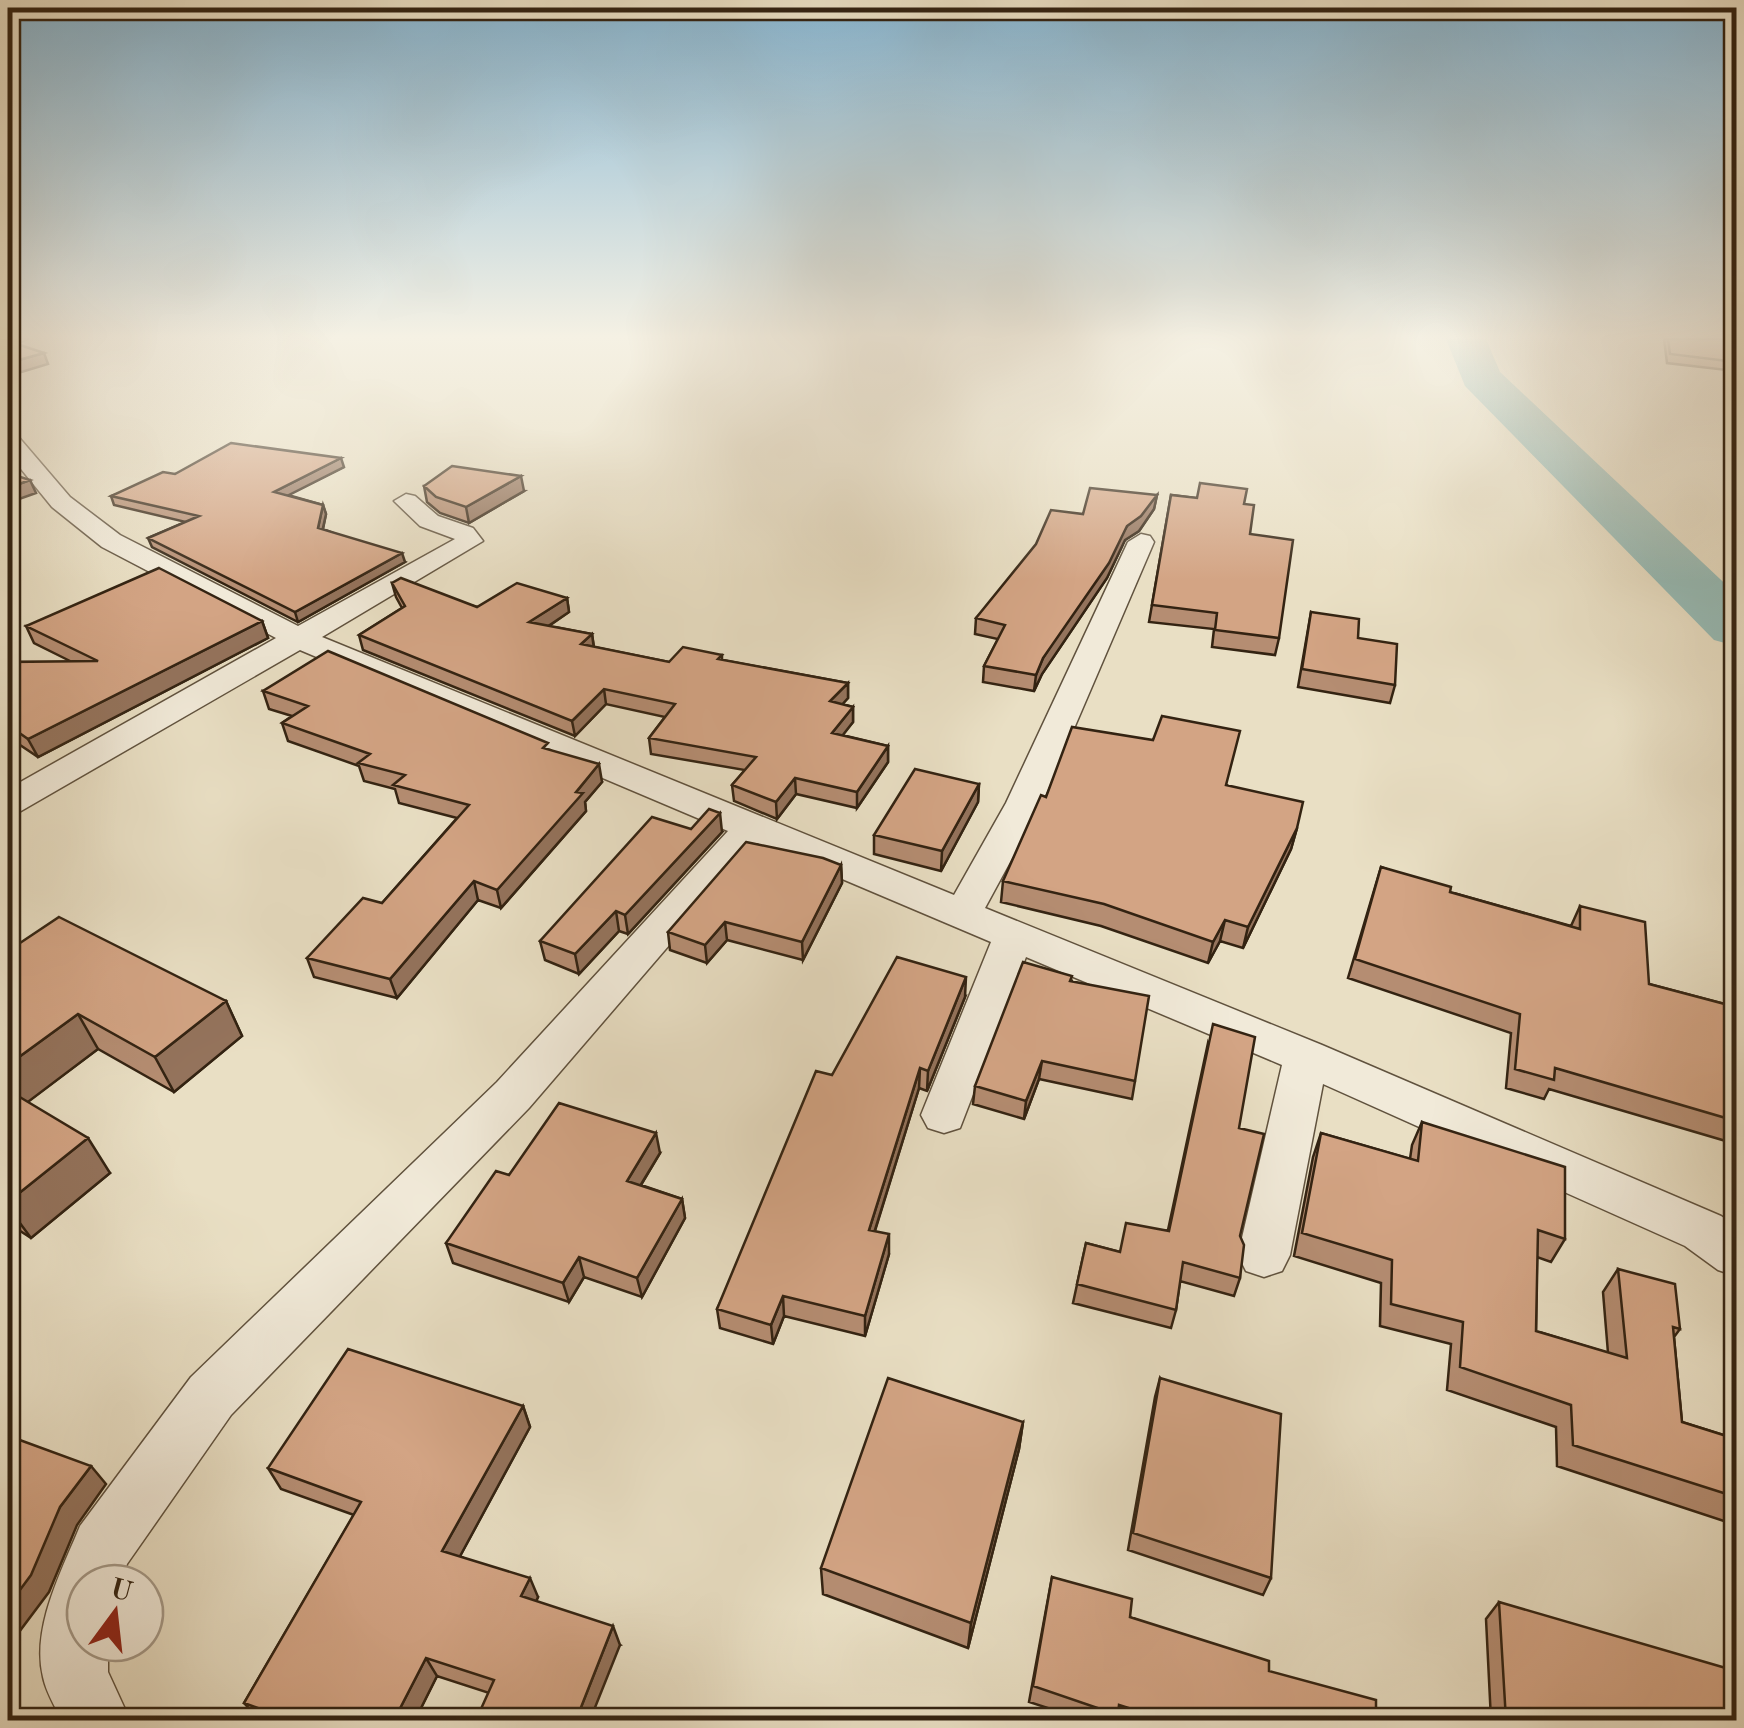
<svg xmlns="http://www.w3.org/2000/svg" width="1744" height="1728" font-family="'Old Standard TT',serif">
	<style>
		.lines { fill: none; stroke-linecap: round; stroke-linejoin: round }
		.river { fill: #97bcb7; fill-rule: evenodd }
		.street-casing { stroke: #60523e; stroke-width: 3 }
		.street { fill: #f1ead9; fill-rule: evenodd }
		.wall { fill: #b58d72; stroke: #332312; stroke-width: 2.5 }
		.shaded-wall { fill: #94735c; stroke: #332312; stroke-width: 2.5 }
		.building { fill: #d3a484; stroke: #332312; stroke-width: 2.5 }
	</style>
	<rect width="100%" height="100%" fill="#e9dfc4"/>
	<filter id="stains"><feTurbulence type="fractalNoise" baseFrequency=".002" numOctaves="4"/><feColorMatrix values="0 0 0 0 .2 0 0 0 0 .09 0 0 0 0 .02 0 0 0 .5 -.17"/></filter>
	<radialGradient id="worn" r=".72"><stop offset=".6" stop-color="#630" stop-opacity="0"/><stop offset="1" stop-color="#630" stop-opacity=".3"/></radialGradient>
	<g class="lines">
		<!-- river -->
		<path class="river" d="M1446,339H1486L1500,372L1736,594V646L1714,640L1465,386Z"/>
		<!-- street casing -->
		<g class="street-casing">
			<path id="street" d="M8,339H27L8,347Z
				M8,432L16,434L70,497L120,535L298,626L455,539L420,526L394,501L406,494L415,496L438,516L473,528L483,541L322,637L954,895L1006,803L1128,542L1141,534L1150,536L1154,542L1042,803L985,908L1322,1045L1721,1216L1736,1226V1276L1718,1270L1685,1246L1323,1084L1290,1255L1282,1271L1264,1277L1246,1271L1238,1255L1282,1065L1026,957L960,1128L944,1133L928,1128L921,1115L991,942L757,843L529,1108L231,1415L127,1564L121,1583H85V1643H108V1672L130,1720H62C55,1707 46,1692 43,1677C31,1628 62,1570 80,1526L191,1377L497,1082L728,831L300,650L21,811L8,814V789L276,638L102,547L52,507L8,453Z"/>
		</g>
		<!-- street -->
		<use href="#street" class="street"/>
	</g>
	<!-- wall -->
	<path class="wall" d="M1664,339H1736V375V371L1667,363Z
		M344,467L288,495L323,505L326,514L323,529L405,562L298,622L152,547L148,538L186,522L114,505L111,496L175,474Z
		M424,486L524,491L469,523L440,513L427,502Z
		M1157,495L1154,509L1139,531L1125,540L1107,578L1042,674L1034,691L983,682L984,666L998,639L975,634L976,618L1083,514Z
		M1171,495L1244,504L1250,534L1279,638L1275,655L1212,647L1214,629L1149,622Z
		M392,583L477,607L567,598L569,612L549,626L592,634L594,647L669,662L722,655V660L848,683V698L842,704L853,707V722L842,735L888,746V762L857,808L796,794L777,819L734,801L732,785L745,770L651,754L649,738L665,717L606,704L575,736L363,650L359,635L402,608L396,597Z
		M1311,612L1358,638L1395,685L1390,703L1298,687Z
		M262,621L268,638L38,757L11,739L8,741V662H72L34,643L26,626Z
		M263,691L550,750L602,782L585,802L586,811L501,908L478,900L397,998L314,977L307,958L382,903L457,818L399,803L395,789L364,781L359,766L288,741L282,723L292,716L269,709Z
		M979,784L978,802L941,871L874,854V835Z
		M1227,785L1297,828L1291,849L1243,948L1220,941L1208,963L1101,926L1001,902L1003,881L1046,797Z
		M691,829L722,832L628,934L619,931L579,974L545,960L540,941Z
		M841,865L842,883L803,960L727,940L707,963L670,950L668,932Z
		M1381,867L1450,892L1571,926L1580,906L1649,984L1736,1007V1144L1549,1089L1544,1099L1506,1088L1511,1033L1348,978Z
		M8,938L17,945L226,1001L242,1036L174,1092L98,1049L27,1102L110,1173L31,1238L8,1223Z
		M1072,981L1135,1081L1132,1099L1039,1079L1024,1119L973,1104L975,1086Z
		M965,997L927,1091L919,1088L875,1231L889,1254L865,1336L784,1316L773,1344L720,1328L717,1309L832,1075Z
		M1208,1043L1239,1128L1240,1278L1234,1296L1180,1281L1176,1310L1171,1328L1073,1303L1086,1243L1120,1252L1168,1230Z
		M1422,1122L1565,1239L1551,1262L1537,1257L1536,1331L1608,1353L1603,1292L1618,1269L1680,1329L1674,1337L1682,1422L1736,1439V1525L1557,1466L1556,1427L1447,1390L1451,1344L1380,1326L1381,1283L1294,1256L1313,1157L1321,1133L1410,1159L1412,1145Z
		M660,1153L641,1185L682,1199L685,1218L642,1297L584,1277L569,1302L453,1263L446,1243L509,1175Z
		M1160,1378L1271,1578L1263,1595L1128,1550L1155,1397Z
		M523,1406L530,1427L460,1556L538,1597L536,1601L620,1645L489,1693L437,1676L415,1720H260L244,1703L354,1515L281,1489L268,1468Z
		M1023,1422L1019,1449L968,1648L823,1594L821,1568Z
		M1052,1577L1130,1617L1390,1720H1085L1029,1702Z
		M1499,1602L1736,1720H1491L1486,1619Z"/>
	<!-- shaded-wall -->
	<path class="shaded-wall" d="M44,353L48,364L8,376V363Z
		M341,458L344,467L277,501L274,492Z
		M521,476L524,491L469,523L466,507Z
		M30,480L36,493L8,503V488Z
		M1157,495L1154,509L1139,531L1125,540L1107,578L1042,674L1034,691L1036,675L1043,658L1127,526Z
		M323,505L326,514L321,537L318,528Z
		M402,553L405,562L298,622L295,612Z
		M567,598L569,612L532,637L529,622Z
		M262,621L268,638L38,757L28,739Z
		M592,634L594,649L581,644Z
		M848,683V698L831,717L830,701Z
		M604,689L606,704L575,736L572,721Z
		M853,707V722L832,749V733Z
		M888,746V762L857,808V792Z
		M599,764L602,782L585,802L586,811L501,908L497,890Z
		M795,778L796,794L777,819L776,802Z
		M979,784L978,802L941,871L942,851Z
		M720,813L722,832L628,934L625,915Z
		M1297,828L1291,849L1243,948L1248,927Z
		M841,865L842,883L803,960L802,942Z
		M474,881L478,900L397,998L390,979Z
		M616,911L619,931L579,974L575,954Z
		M1225,920L1220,941L1208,963L1213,942Z
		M725,922L727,940L707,963L705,945Z
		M966,977L965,997L927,1091L928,1071Z
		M226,1001L242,1036L174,1092L155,1057Z
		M78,1014L98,1049L12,1114L8,1108V1065Z
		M1042,1061L1039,1079L1024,1119L1026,1101Z
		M920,1068L919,1088L869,1249V1230Z
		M656,1133L660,1153L631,1201L627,1181Z
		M88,1138L110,1173L31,1238L8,1207V1202Z
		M682,1199L685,1218L642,1297L637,1278Z
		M889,1234V1254L865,1336V1316Z
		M579,1257L584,1277L569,1302L563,1283Z
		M783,1296L784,1316L773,1344L771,1325Z
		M523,1406L530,1427L452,1571L442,1551Z
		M1023,1422L1019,1449L968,1648L971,1623Z
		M91,1466L106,1484L77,1525L49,1592L13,1640L8,1635V1606L60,1507Z
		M530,1578L538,1597L530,1615L521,1596Z
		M613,1626L620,1645L590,1720H576Z
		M426,1658L437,1676L415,1720H394Z"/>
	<!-- building -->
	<path class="building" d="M1668,339H1736V362L1670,354Z
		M8,341L44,353L8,363Z
		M231,443L341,458L274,492L323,505L318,528L402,553L295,612L148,538L199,516L111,496L163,472L175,474Z
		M452,466L521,476L466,507L436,497L424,486Z
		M8,473L30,480L8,488Z
		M1200,483L1247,489L1244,504L1254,505L1250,534L1293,540L1279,638L1215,630L1217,613L1152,605L1171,495L1197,498Z
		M1090,488L1157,495L1141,516L1127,526L1109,563L1043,658L1036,675L984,666L1005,625L976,618L1036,544L1051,510L1083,514Z
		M159,568L262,621L28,739L8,725V662L98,661L26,626Z
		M401,578L477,607L517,583L567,598L529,622L592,634L581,644L669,662L683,647L722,655L718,659L848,683L830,701L853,707L832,733L888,746L857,792L795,778L776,802L732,785L756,757L649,738L675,704L604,689L572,721L359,635L405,606L392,583Z
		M1311,612L1359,619L1358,638L1397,644L1395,685L1302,669Z
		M328,651L548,743L543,748L599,764L576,792L583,793L497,890L474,881L390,979L307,958L363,898L382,903L469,805L393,785L405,775L358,763L370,754L282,723L308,706L263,691Z
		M1162,716L1240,731L1226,785L1303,802L1297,828L1248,927L1225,920L1213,942L1104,904L1003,881L1041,795L1046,797L1072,727L1153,740Z
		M915,769L979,784L942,851L874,835Z
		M709,809L720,813L625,915L616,911L575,954L540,941L652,817L691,829Z
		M746,842L823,858L841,865L802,942L725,922L705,945L668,932Z
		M1381,867L1451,887L1450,892L1580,929V906L1645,922L1649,984L1736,1007V1121L1555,1068L1554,1080L1515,1069L1520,1014L1355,959Z
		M59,917L226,1001L155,1057L78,1014L8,1065V938L17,945Z
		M897,957L966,977L928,1071L920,1068L869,1230L889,1234L865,1316L783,1296L771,1325L717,1309L816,1071L832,1075Z
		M1023,962L1072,976L1070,981L1149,996L1135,1081L1042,1061L1026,1101L975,1086Z
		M1213,1024L1255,1037L1239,1128L1264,1134L1240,1236L1244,1245L1240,1278L1183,1262L1176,1310L1077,1284L1086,1243L1120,1252L1126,1223L1169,1231Z
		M8,1090L88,1138L8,1202Z
		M559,1103L656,1133L627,1181L682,1199L637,1278L579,1257L563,1283L446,1243L496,1171L509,1175Z
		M1422,1122L1565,1167V1239L1538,1230L1536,1331L1627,1358L1618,1269L1675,1284L1680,1329L1673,1327L1682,1422L1736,1439V1497L1573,1445L1571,1405L1460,1367L1463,1322L1391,1304L1392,1260L1302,1233L1321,1133L1418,1161Z
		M348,1349L523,1406L442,1551L530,1578L521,1596L613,1626L576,1720H476L494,1680L426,1658L394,1720H291L244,1703L361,1502L268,1468Z
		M888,1378L1023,1422L971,1623L821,1568Z
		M1160,1378L1281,1414L1271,1578L1133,1533Z
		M17,1439L91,1466L60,1507L31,1575L8,1606V1450Z
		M1052,1577L1132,1599L1130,1617L1269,1661V1671L1376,1700V1716L1390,1720H1166L1119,1705L1118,1715L1033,1686Z
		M1499,1602L1736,1671V1720H1506Z"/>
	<!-- sky -->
	<linearGradient id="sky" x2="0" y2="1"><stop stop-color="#87b7d4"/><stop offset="0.58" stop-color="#f5f1e4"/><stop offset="1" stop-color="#f5f1e4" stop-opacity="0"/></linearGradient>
	<rect width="1744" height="581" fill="url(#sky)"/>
	<!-- margin -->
	<rect width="1744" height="1728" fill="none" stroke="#e9dfc4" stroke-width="40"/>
	<rect x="10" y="10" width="1724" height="1708" fill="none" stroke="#332312" stroke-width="5"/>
	<rect x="20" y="20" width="1704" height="1688" fill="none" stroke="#332312" stroke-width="2.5"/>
	<!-- north arrow -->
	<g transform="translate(115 1613) rotate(15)"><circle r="48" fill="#f1ead9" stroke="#a59a89" stroke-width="2.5"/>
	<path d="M0-8L18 38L0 25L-18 38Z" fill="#8f2418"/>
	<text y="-15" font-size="28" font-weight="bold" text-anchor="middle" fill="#332312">U</text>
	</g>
	<rect width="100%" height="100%" filter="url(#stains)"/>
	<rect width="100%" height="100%" fill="url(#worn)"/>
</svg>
